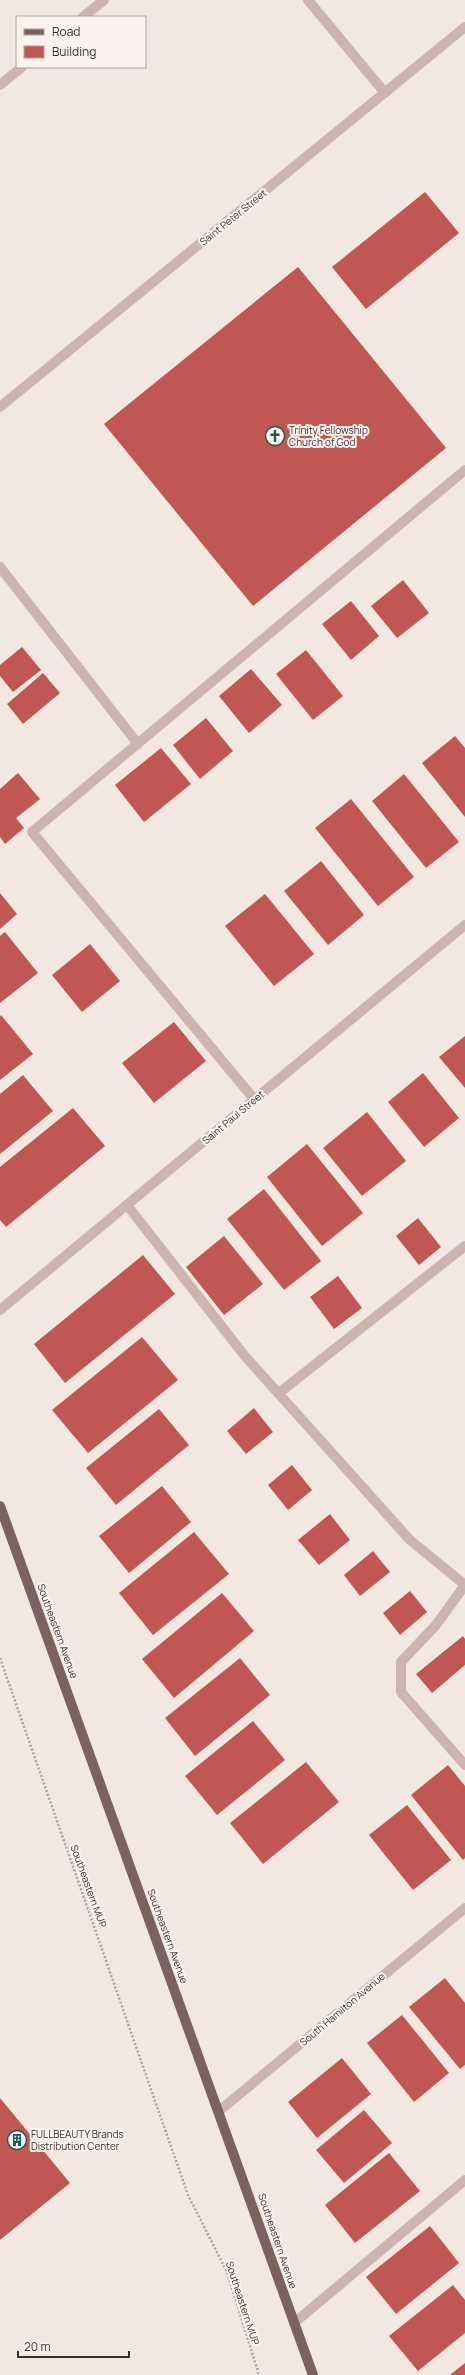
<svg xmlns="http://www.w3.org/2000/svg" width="465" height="2375" font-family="Manrope,sans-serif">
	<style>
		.building { fill: #c15752 }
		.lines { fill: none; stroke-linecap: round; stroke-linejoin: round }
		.path { stroke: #b79f98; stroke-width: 2.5; stroke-dasharray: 2 2; stroke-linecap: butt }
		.service { stroke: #cbb5ae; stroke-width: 10 }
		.minor { stroke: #cbb5ae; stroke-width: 10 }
		.primary { stroke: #7b625e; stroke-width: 10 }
		.labels { text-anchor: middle; stroke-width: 4; stroke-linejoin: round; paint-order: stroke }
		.street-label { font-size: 10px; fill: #3a2d2c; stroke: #faf2ee }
		.poi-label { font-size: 10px; fill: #3a2d2c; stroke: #faf2ee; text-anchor: start }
	</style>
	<rect width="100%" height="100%" fill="#f3e7e2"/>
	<!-- building -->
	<path class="building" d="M425,192L459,233L366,309L332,267Z
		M298,267L446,448L253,606L104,424Z
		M403,580L429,613L397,638L371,606Z
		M351,601L379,636L351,660L322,624Z
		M22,647L41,670L13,692L0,676V665Z
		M306,650L343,696L313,720L276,674Z
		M251,669L282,705L249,733L219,696Z
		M43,673L60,693L23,724L7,704Z
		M206,718L233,751L200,779L173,745Z
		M455,736L465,748V817L422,763Z
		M161,748L191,784L144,822L115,785Z
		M18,773L40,799L16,818L24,828L5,844L0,837V789Z
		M404,774L459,842L426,868L372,801Z
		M351,799L414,877L378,906L315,828Z
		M321,861L364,915L328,945L284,891Z
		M0,893L17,914L0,929Z
		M265,894L314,954L274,986L225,926Z
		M5,932L38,973L0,1003V936Z
		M90,944L120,981L82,1012L52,975Z
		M1,1015L33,1054L0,1080V1017Z
		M174,1022L206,1061L154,1103L122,1063Z
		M465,1036V1088L439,1057Z
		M423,1073L459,1118L424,1147L388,1102Z
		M23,1075L53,1111L0,1154V1094Z
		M73,1108L105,1146L6,1227L0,1220V1167Z
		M367,1112L406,1161L362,1196L323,1148Z
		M307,1144L363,1213L322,1246L267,1177Z
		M264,1189L321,1261L284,1290L227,1219Z
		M418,1218L441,1247L419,1265L396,1236Z
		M224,1236L263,1284L224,1315L186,1267Z
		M143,1255L175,1294L65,1383L34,1344Z
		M338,1276L362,1308L334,1329L310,1297Z
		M142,1337L178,1380L88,1453L52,1410Z
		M254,1408L273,1432L246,1454L227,1431Z
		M159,1409L189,1445L116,1505L86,1468Z
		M292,1465L312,1490L288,1510L268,1485Z
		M162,1486L191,1522L129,1573L99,1536Z
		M330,1514L350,1540L319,1565L298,1540Z
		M194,1532L229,1574L153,1635L119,1593Z
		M373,1551L390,1572L360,1596L344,1575Z
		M410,1591L427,1612L400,1635L383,1613Z
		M222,1593L254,1631L174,1698L142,1659Z
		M463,1636L465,1639V1665L432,1693L416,1674Z
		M240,1658L270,1695L195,1756L165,1718Z
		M253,1721L285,1760L217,1815L185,1776Z
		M306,1762L339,1802L263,1864L230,1823Z
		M448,1765L465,1786V1858L463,1860L411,1795Z
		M407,1805L451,1860L413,1890L369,1835Z
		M445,1978L465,2003V2065L460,2069L409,2007Z
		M402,2015L449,2073L414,2102L367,2043Z
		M342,2058L371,2094L317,2138L288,2102Z
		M0,2098L70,2183L0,2240Z
		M364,2110L392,2143L344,2183L316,2150Z
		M389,2153L420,2191L355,2243L325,2205Z
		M430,2226L459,2263L396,2314L366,2277Z
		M453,2285L465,2300V2333L418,2371L389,2336Z
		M465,2363V2375H450Z"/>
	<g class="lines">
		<!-- path -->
		<path class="path" d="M0,1658L188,2195L227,2272L259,2375"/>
		<!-- service -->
		<path class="service" d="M308,0L385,93
			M83,17L104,0
			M0,85L22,67
			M0,567L138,744
			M254,1099L32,832L465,470
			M127,1205L244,1355L410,1540L465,1585
			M279,1393L465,1246
			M465,1585L436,1625L401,1662V1692L465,1765
			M294,2323L465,2180"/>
		<!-- minor -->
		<path class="minor" d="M0,407L465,27
			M0,1310L465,925
			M219,2111L465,1908"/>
		<!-- primary -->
		<path class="primary" d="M0,1506L313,2375"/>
	</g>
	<!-- icons -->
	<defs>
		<g id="church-ring" transform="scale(1)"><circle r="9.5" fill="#faf2ee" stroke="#235a53" stroke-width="1.5"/><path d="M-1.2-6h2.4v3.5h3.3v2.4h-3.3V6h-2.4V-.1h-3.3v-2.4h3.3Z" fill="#235a53"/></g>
		<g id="building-ring" transform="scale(1)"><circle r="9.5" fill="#faf2ee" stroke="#235a53" stroke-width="1.5"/><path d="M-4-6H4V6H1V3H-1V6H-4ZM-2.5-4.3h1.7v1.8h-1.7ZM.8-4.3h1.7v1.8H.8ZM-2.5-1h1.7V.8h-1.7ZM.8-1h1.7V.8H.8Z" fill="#235a53"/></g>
	</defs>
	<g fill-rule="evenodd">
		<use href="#church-ring" x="275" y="436"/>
		<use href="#building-ring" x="17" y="2140"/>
	</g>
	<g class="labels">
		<!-- street labels -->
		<g class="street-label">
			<text transform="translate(233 217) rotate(-39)" y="4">Saint Peter Street</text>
			<text transform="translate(233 1117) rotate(-40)" y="4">Saint Paul Street</text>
			<text transform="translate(58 1631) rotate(70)" y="4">Southeastern Avenue</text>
			<text transform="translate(89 1886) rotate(70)" y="4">Southeastern MUP</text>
			<text transform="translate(168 1936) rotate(70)" y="4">Southeastern Avenue</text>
			<text transform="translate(342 2009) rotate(-40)" y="4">South Hamilton Avenue</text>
			<text transform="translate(278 2241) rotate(71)" y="4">Southeastern Avenue</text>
			<text transform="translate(243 2303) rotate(72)" y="4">Southeastern MUP</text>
		</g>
		<!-- poi labels -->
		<g class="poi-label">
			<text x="289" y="434">Trinity Fellowship<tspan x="289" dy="12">Church of God</tspan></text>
			<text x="31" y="2138">FULLBEAUTY Brands<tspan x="31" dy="12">Distribution Center</tspan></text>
		</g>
	</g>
	<!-- legend -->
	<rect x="16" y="16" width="130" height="52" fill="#faf2ee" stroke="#ada3a0"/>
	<rect x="24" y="29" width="20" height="6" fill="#7b625e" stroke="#ada3a0"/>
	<text x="52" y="36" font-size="12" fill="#3a2d2c">Road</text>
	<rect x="24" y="46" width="20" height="12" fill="#c15752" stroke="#ada3a0"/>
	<text x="52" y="56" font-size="12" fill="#3a2d2c">Building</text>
	<!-- scale -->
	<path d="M18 2351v6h111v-6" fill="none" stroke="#3a2d2c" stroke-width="2"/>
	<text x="24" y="2351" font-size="12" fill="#3a2d2c" stroke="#faf2ee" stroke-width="3" paint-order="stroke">20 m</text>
</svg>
